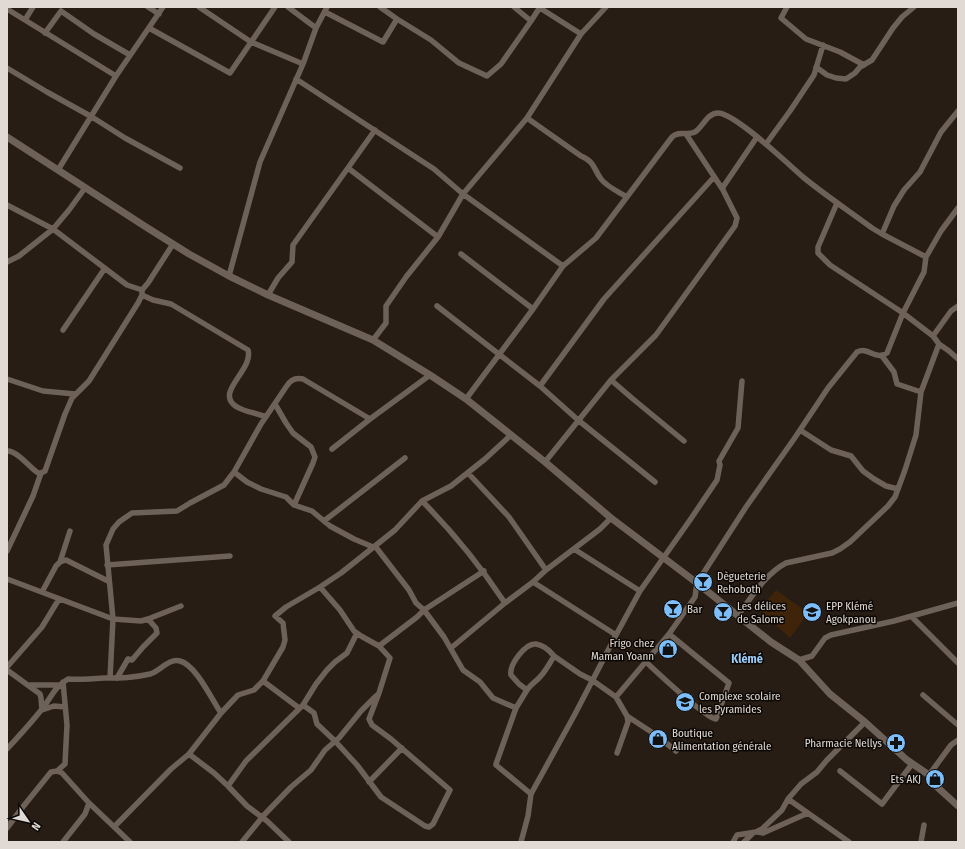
<svg xmlns="http://www.w3.org/2000/svg" width="965" height="849" font-family="'Fira Sans Condensed',sans-serif">
	<style>
		.green { fill: #3f240a }
		.lines { fill: none; stroke-linecap: round; stroke-linejoin: round }
		.minor { stroke: #6e6258; stroke-width: 5.5 }
		.tertiary { stroke: #6e6258; stroke-width: 7 }
		.labels { text-anchor: middle; stroke-width: 3; stroke-linejoin: round; paint-order: stroke }
		.poi-label { font-size: 11px; fill: #e0d9d4; stroke: #0c0805; text-anchor: start }
		.neighbourhood-label { font-size: 12px; font-weight: bold; fill: #9bcaf6; stroke: #0c0805 }
	</style>
	<rect width="100%" height="100%" fill="#271d15"/>
	<!-- green -->
	<path class="green" d="M776,590L808,613L790,638L759,610Z"/>
	<g class="lines">
		<!-- minor -->
		<path class="minor" d="M148,7L159,14
			M199,7L251,42L303,64
			M288,7L316,28
			M380,7L397,19L431,40L459,63L487,76L501,64L531,21L514,7
			M787,7L781,18L806,39L840,52L864,65
			M540,8L581,34
			M7,9L116,76
			M325,12L383,42L397,19
			M25,20L33,7
			M531,21L540,7
			M149,28L230,73L275,7
			M45,33L61,11L94,34L130,55
			M816,67L827,75L836,78L846,79L855,73L860,67L872,60L893,28L902,17L914,7
			M7,68L47,92L92,117L125,138L180,168
			M296,79L434,169L463,194L563,266
			M527,118L581,156C595,162 593,168 601,179C607,187 619,192 627,197
			M686,134L723,190
			M766,144L790,111L814,75L823,45
			M348,168L438,237
			M58,170L116,76L163,7
			M837,203L818,247V253L830,265L903,313L933,336
			M7,205L53,229L127,285L142,290L148,283L173,244
			M882,234L894,206L904,190L920,172L941,132L958,111
			M461,254L533,309
			M7,262L19,256L53,229L69,210L85,188
			M229,276L260,162L303,64L316,28L327,7
			M142,295L153,300L171,304L248,350C254,370 213,393 237,407C245,412 257,413 266,417
			M268,295L278,278L292,262L293,245L375,130
			M437,306L540,386L578,420L655,482
			M63,330L105,268
			M373,340L386,323V306L406,277L438,237L463,194L527,118L581,34L606,7
			M939,344L949,351L958,359
			M882,356L894,372L897,384L921,392
			M7,379L43,391L75,394
			M611,380L633,399L684,441
			M540,386L604,299L714,177
			M466,399L533,309L563,266L596,238L672,137C679,130 687,136 695,132C703,127 707,113 718,113C735,113 788,164 803,177C825,195 849,211 872,228L882,234L926,257
			M275,404L286,423L293,433L311,447L315,457L313,463L294,505
			M800,430L831,450L851,456L863,471L874,479L886,486L898,489
			M332,449L370,419
			M7,451C17,450 30,468 38,473H41L45,471L65,414L72,398L89,381L138,303L142,295V290
			M545,462L611,380L656,335L735,226L737,218L723,190V187L757,137
			M234,472L247,482L261,489L286,497L294,505L312,511L330,526L354,539L373,547
			M468,473L509,517L546,570
			M422,501C453,532 481,567 505,603
			M324,521L405,458
			M574,549L640,591
			M7,551L33,496L41,473
			M60,562L70,531
			M107,565L230,556
			M484,571L424,610L444,637L463,670L480,682L493,698L516,708
			M7,579L113,619L141,621L148,619L156,628L157,633L143,647L132,660L128,659L117,678
			M533,582L616,635
			M320,587L340,610L354,631L361,636L379,646
			M42,592L56,566L60,562L66,560L108,581
			M738,615C752,597 765,574 786,563L832,553L840,549L850,542L888,506L895,497L905,470L916,435L921,392L939,344L933,336L951,311L958,306
			M912,617L958,663
			M148,619L181,606
			M451,648L505,603L533,582L546,570L600,529L611,518
			M554,656C550,651 543,645 536,644C525,643 509,665 511,675L519,684L527,690C531,684 535,682 539,678C545,672 550,663 554,656L580,674L592,680L616,697L627,716L628,722L617,753
			M799,660L812,656L825,638L831,635L894,621L958,603
			M646,662C657,672 705,718 716,719L729,683L669,634
			M7,667L42,627L59,599
			M7,670L40,694L41,698L42,710L54,706L65,707
			M110,678L113,619L106,545L113,529L119,522L132,513L177,511L190,503L224,485L234,472L261,424L286,387C290,380 295,377 303,379L370,419L430,375
			M30,685H58
			M527,690L516,708L496,764V765L531,794
			M923,695L958,725
			M616,697L669,634L695,597L697,583L746,507L794,439L828,388L857,352C869,346 874,361 887,353L903,313L924,272L926,257L941,231L958,208
			M303,705L314,713L317,724L335,741L357,765L381,797L425,826L429,827L433,824L450,790L391,739L372,725L369,719L379,693L390,658L379,646L417,617L424,610L416,603L409,590L375,546
			M299,708L263,681L283,647L285,640L283,623L275,616L286,607L320,587L341,573L395,530L422,501L451,486L485,459L511,435
			M221,713L238,695L254,690L263,681
			M627,716L656,735L676,751
			M7,749C19,736 31,723 42,709C52,697 53,688 68,679C80,680 92,679 104,678C122,678 133,678 150,674C160,671 169,658 180,661C196,665 212,700 221,713L189,754L171,769L114,827
			M189,754L214,773L228,786L246,761L303,705L316,684L327,670L335,662L347,653L357,633
			M57,771L65,764L67,725L63,682
			M840,771L882,804L912,764
			M929,775L951,745L958,740
			M369,782L402,748
			M228,786L247,806L267,821L289,842
			M788,799L849,842
			M7,828L22,808L51,772L57,771L62,773L89,803L130,842
			M758,832L763,833L808,813
			M63,842L85,814L89,803
			M242,842L264,815L291,787L311,770L325,750L339,738L361,711L376,696
			M521,842L528,816L531,794L575,714L616,635L640,591L690,520L717,480L720,465L719,461L738,428L742,381
			M733,842L737,835L756,832L762,829L782,810L788,799L801,784L817,772L827,760L865,722
			M744,842L753,833
			M921,842L924,825"/>
		<!-- tertiary -->
		<path class="tertiary" d="M7,137L146,227L189,254L229,276L268,295L373,340L430,375L466,399L545,462L611,518L697,583L771,642L799,660L830,694L865,722L907,760L929,775L936,786L958,806"/>
	</g>
	<!-- icons -->
	<defs>
		<g id="bar-disc" transform="scale(1)"><circle r="9.5" fill="#7dbef9" stroke="#0c0805"/><path d="M-6-5H6L.8 .8V4.5H3.5V6h-7V4.5H-.8V.8Z" fill="#111"/></g>
		<g id="school-disc" transform="scale(1)"><circle r="9.5" fill="#7dbef9" stroke="#0c0805"/><path d="M0-5L7-2L0 1L-7-2ZM-4 1L0 2.5L4 1V4Q0 6-4 4Z" fill="#111"/></g>
		<g id="shop-disc" transform="scale(1)"><circle r="9.5" fill="#7dbef9" stroke="#0c0805"/><path d="M-5-2.5h2.3a2.7 3.5 0 0 1 5.4 0H5L5.5 6h-11ZM-1.5-2.5h3a1.5 2.3 0 0 0-3 0Z" fill="#111"/></g>
		<g id="pharmacy-disc" transform="scale(1)"><circle r="9.5" fill="#7dbef9" stroke="#0c0805"/><path d="M-2-6h4v4h4v4h-4v4h-4v-4h-4v-4h4Z" fill="#111"/></g>
	</defs>
	<g fill-rule="evenodd">
		<use href="#bar-disc" x="703" y="582"/>
		<use href="#bar-disc" x="673" y="609"/>
		<use href="#bar-disc" x="723" y="612"/>
		<use href="#school-disc" x="812" y="612"/>
		<use href="#shop-disc" x="668" y="649"/>
		<use href="#school-disc" x="685" y="702"/>
		<use href="#shop-disc" x="658" y="739"/>
		<use href="#pharmacy-disc" x="896" y="743"/>
		<use href="#shop-disc" x="935" y="779"/>
	</g>
	<g class="labels">
		<!-- poi labels -->
		<g class="poi-label">
			<text x="717" y="580">Dègueterie<tspan x="717" dy="13">Rehoboth</tspan></text>
			<text x="737" y="610">Les délices<tspan x="737" dy="13">de Salome</tspan></text>
			<text x="826" y="610">EPP Klémé<tspan x="826" dy="13">Agokpanou</tspan></text>
			<text x="687" y="613">Bar</text>
			<text x="654" y="647" text-anchor="end">Frigo chez<tspan x="654" dy="13">Maman Yoann</tspan></text>
			<text x="699" y="700">Complexe scolaire<tspan x="699" dy="13">les Pyramides</tspan></text>
			<text x="672" y="737">Boutique<tspan x="672" dy="13">Alimentation générale</tspan></text>
			<text x="882" y="747" text-anchor="end">Pharmacie Nellys</text>
			<text x="921" y="783" text-anchor="end">Ets AKJ</text>
		</g>
		<!-- neighbourhood labels -->
		<g class="neighbourhood-label">
			<text x="747" y="663">Klémé</text>
		</g>
	</g>
	<!-- border -->
	<rect width="965" height="849" fill="none" stroke="#e0d9d4" stroke-width="16"/>
	<!-- north arrow -->
	<g transform="translate(28 821) rotate(124)" stroke="#0c0805" stroke-width="3" paint-order="stroke">
	<path d="M0-3L7 15L0 10L-7 15Z" fill="#e0d9d4"/>
	<text y="-6" font-size="11" font-weight="bold" text-anchor="middle" fill="#e0d9d4">N</text>
	</g>
</svg>
